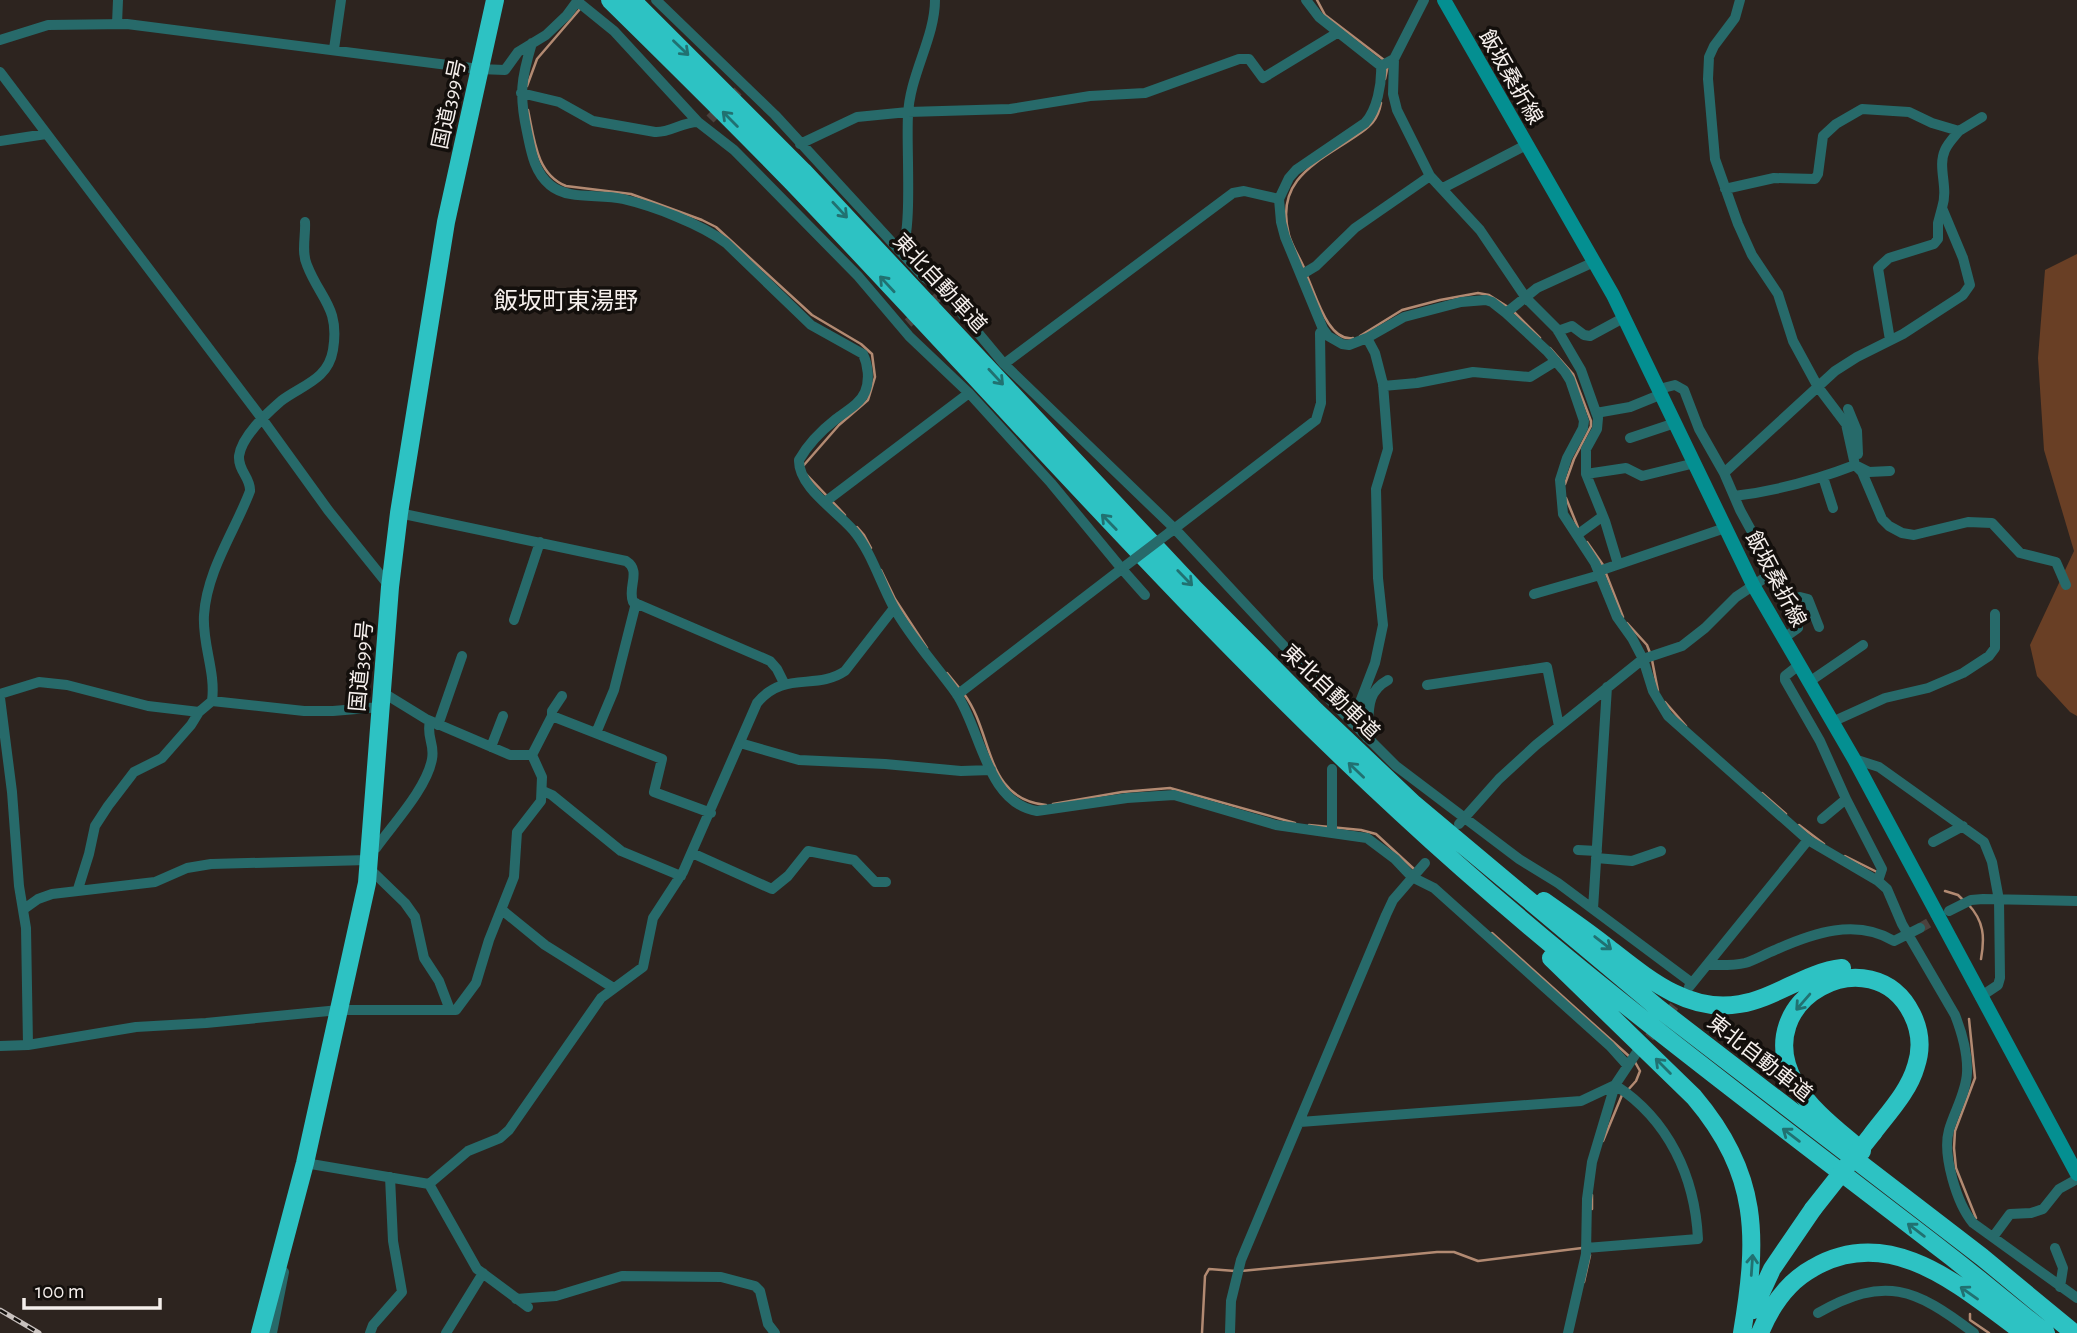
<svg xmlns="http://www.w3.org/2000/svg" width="2077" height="1333" font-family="'Alegreya Sans','Noto Sans JP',sans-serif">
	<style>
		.green { fill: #693f25 }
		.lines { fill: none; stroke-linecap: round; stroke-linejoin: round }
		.stream { stroke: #b28a72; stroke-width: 2.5 }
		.street-tunnel { stroke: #4b423e; stroke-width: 10; stroke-dasharray: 10 5; stroke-linecap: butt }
		.street { stroke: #276a6a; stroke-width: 10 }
		.secondary { stroke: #048f91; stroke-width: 14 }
		.highway { stroke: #2dc2c3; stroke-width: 18 }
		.rail-casing { stroke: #c8c1be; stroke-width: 5 }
		.rail { stroke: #130f0c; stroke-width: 2.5; stroke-dasharray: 8; stroke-linecap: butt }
		.street-bridge { stroke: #276a6a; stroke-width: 10 }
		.highway-bridge { stroke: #2dc2c3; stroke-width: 18 }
		.oneway { stroke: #217171 }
		.labels { text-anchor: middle; stroke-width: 7; stroke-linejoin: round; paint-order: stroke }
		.street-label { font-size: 21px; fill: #f5efec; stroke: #130f0c }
		.quarter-label { font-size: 24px; fill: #f5efec; stroke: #130f0c }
	</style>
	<rect width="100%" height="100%" fill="#2d241f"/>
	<!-- green -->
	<path class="green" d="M2077,254V716L2070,712L2037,676L2030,645L2074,551L2044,450L2038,358L2045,270Z"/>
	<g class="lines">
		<!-- stream -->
		<path class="stream" d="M1317,0L1325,15L1384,60
			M1385,79L1388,65
			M527,86L537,59L580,9
			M528,110C534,138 536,174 566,186L631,194L702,220L716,227L812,315L861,344L872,354L875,377L868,400L839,425L804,465
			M1305,270C1300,258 1292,246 1289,235C1274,179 1318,162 1356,136C1370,127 1378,120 1381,103
			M1307,276C1316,295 1328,342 1353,338
			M1513,311L1540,338
			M1360,336L1402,310L1440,300L1478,293L1489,295L1508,307
			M1550,348L1573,374L1591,421V426L1574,459L1565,484
			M806,474L845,515
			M1566,498L1579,530
			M857,527L864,535L871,548
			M1587,542L1603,565
			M881,570L895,599L927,648
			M1605,571L1623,617
			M1627,623L1647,645L1650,653
			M1652,660L1658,691
			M947,673L960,689
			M964,694C994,734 984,799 1046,805
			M1665,702L1686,726
			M1762,793L1786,814
			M1053,804L1122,792L1170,788L1295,823
			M1309,825L1361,830L1376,834L1414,869
			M1799,825L1824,844
			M1845,856L1877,872
			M1945,891L1958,895L1963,900
			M1968,904C1984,921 1985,937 1981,959
			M1492,933L1630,1057
			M1969,1019L1975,1078L1955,1131L1954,1148L1956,1168L1976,1218
			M1627,1091L1636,1081L1640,1071L1635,1062
			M1603,1141L1622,1095
			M1592,1209V1195
			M1241,1271L1437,1252H1454L1478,1261L1582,1248
			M1584,1282L1590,1255
			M1970,1314V1320L1989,1333
			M1202,1333L1205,1276L1209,1269L1235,1271"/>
		<!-- street-tunnel -->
		<path class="street-tunnel" d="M710,119L738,91
			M908,323L938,297
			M1920,928L1944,914
			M1640,1049L1683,995"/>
		<!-- street -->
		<path class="street" d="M656,0L775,115L923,276L944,292L1004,364L1175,529L1310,674L1330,700L1396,766L1519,859L1558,883L1692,983
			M1306,0L1319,17L1381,66
			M1740,0L1735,18L1714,46L1709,57L1708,79L1715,159L1738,224L1752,255L1778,294L1793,341L1818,387L1846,424L1855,465L1862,472L1882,519L1889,526L1902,533L1914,535L1968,522L1992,523L2020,553L2056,562L2066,585
			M577,1L614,31L698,122L734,150L858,276L909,336L969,393L1051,483L1122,569L1145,595
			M117,24L118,0
			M0,40L48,25L127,24L479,69L505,70L518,52L546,35L567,15L578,0
			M532,43C521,79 519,95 527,132C531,151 534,172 550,185C569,201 600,193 623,199C653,206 701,224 726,243L811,325L863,354C868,365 870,380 865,392C860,404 846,411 836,419C822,430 808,444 799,460C798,487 837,511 853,530C871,551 880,582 893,606C910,637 935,664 956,693C981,729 986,803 1037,811L1127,798L1174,795L1276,825L1367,838L1395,859L1412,877L1434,888L1610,1046L1627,1065
			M334,49L341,0
			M1394,59L1393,94L1397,110L1430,176L1480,230L1526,298L1557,329L1581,370L1598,418L1597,429L1586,449V474L1605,521L1618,564
			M1381,66C1382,84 1377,110 1365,123L1296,170L1289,178L1279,199L1281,222L1285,237L1323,329L1328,336L1342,344L1349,345L1367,338L1404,317L1461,302L1486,300L1492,302L1506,313L1547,351L1565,372L1570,380L1584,421L1583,428L1567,458L1560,480L1563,514L1595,563L1617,617L1632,638L1643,659L1653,691L1668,716L1808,840L1878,881L1887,889L1902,924L1955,1015C1962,1033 1968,1054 1967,1073C1966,1093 1954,1112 1949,1130C1942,1155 1957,1204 1973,1223L2077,1298
			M1381,66L1394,59L1424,0
			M0,72L263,420L328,510L390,587
			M521,93L559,102L593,121L655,132C670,133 682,122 698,122
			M0,141L46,134
			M800,144L857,117L908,112L1010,109L1090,96L1145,93L1239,59H1249L1263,78L1337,33
			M1443,188L1526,145
			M1725,189L1774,178L1815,179L1818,174L1823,136L1836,124L1862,109L1909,112L1932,123L1959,131L1982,117
			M901,251C913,233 906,144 908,116C909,76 935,38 935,0
			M1301,275L1316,266L1355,228L1430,176
			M1506,313L1537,288L1594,262
			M1558,331L1572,326L1584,335L1590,336L1625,317
			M1890,340L1878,268L1889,258L1934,244L1938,239V223L1942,208
			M1004,364L1233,193L1244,191L1279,199
			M1383,386L1417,383L1473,372L1530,377L1556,361
			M1848,409L1857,431L1858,454
			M1596,413L1630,407L1662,394
			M1630,438L1675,423
			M1724,473L1835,371L1857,357L1903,334L1963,295L1970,285L1963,258L1942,208C1949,187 1937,168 1945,150C1948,143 1954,137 1959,131
			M1586,474L1626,468L1642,476L1695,463
			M1823,477L1833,508
			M1734,496C1776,491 1816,480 1855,465L1869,472L1890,471
			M825,502L969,393
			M399,513L626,561C642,571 627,587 633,602L770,661L777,669L784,683
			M1170,532L1316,420L1321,403L1320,333L1323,329
			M1577,535L1603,516
			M1599,571L1725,528
			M1534,594L1600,575
			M514,620L540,542
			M1784,638L1798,628L1788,605L1800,597L1808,599L1819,627
			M1799,665L1785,676V680L1820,741L1846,799L1882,869L1878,881
			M1809,682L1863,645
			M1427,685L1547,667L1559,726
			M382,692L426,719L510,755H532L552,716L662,759L654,792L711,813
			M0,694L39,682L67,685L148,706L199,712
			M957,695L1124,567
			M0,698L12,792L19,886L26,928L28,1045
			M212,701L304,711H333L380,707
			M552,716V711L562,696
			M1832,722L1885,698L1928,688L1963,673L1989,656L1995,648V614
			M1352,723L1375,663L1383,625L1378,578L1376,489L1388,449L1383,384L1375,353L1367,338
			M438,725L462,656
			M596,733L614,690L636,603
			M1367,738C1370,714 1364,693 1388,680
			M740,743L799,760L885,764L961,771L991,770
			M491,747L503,716
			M1854,759L1879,767L1984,842L1992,862L1999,900L2000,978L1998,985L1980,997
			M543,791L552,795L621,851L681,876
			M1822,819L1846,799
			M1459,824L1499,779L1536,745L1643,659L1682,646L1705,628L1736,597L1763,579L1769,570V563L1740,510L1724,473L1699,429L1684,390L1675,385L1659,389
			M1332,833V769
			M1933,842L1963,826
			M1578,850L1597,851
			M369,852L376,848C393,824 427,788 432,759C435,743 426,738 430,721
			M692,853L772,889L788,876L808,851L854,860L875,882H886
			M1596,858L1632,861L1661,851
			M367,871L374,873L405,903L415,917L424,958L439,981L450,1010
			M78,889L89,854L95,826L108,806L134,772L162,758L191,725L199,712L212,701C216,672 202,644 204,615C207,570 235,531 250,491C251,478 238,471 239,456C242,436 266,414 281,401C302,385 328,380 333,350C340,307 320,299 307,265C301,252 306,235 305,222
			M24,909L38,899L52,894L155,882L187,868L211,864L368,860
			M1593,909L1607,687
			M502,910L545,945L612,987
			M1949,911L1971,900L1983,899L2077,901
			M1707,965C1719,965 1733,966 1745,963C1755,960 1765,954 1775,950C1813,933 1856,918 1894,941L1920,928
			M1689,987L1808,840
			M0,1046L28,1045L136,1027L206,1023L339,1010H456L476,983L489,940L514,877L517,832L541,801L542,777L532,755
			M1300,1122L1581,1101L1615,1085L1637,1052
			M305,1163L429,1184L477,1269L528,1307
			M429,1184L468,1151L500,1138L509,1130L601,998L643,967L653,918L683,872L757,703C784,670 816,691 845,671L894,608
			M1993,1237L2010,1214L2031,1213L2043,1209L2059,1189L2077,1179
			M2055,1248L2063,1268L2060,1287
			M516,1299L556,1296L622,1276L721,1277L755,1286L760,1291L768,1324L775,1333
			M1818,1313C1885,1275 1915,1288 1974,1333
			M272,1333L284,1272
			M370,1333L373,1325L402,1292L393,1241L390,1177
			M446,1333L483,1273
			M1230,1333L1231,1301L1241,1260L1386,915L1393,900L1425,863
			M1568,1333L1586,1254L1587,1199L1592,1162L1615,1085C1669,1120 1695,1177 1698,1239L1586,1248"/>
		<!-- secondary -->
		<path class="secondary" d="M1444,0L1613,295L1753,585L1854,759L2077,1174"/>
		<!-- highway -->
		<path class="highway" d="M610,0C671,60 732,120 791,181C994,393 1186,614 1401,813C1572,972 1761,1110 1946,1253C1980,1279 2012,1307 2046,1333
			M632,0L803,171L1193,587L1316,711L1414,804L1658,1008L1982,1257L2074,1333
			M1544,901C1565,916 1586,930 1606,946C1645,976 1687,1014 1740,1004C1776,998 1806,972 1842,968
			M1551,958L1694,1097C1760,1175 1758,1238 1742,1333
			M1862,1151C1839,1131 1810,1110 1795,1083C1747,998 1873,935 1912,1014C1920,1030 1922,1048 1916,1066C1909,1091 1889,1112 1873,1133
			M1753,1310L1772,1269L1813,1209
			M260,1333L305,1163L367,883L390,587L399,513L446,222L495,0
			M1760,1333C1771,1306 1787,1282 1813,1268C1892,1222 1963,1289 2024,1333"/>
		<!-- rail casing -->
		<g class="rail-casing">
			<path id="rail" d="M0,1310L39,1333"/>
		</g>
		<!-- rail -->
		<use href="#rail" class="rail"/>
		<!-- street-bridge -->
		<path class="street-bridge" d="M1124,567L1170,532"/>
		<!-- highway-bridge -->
		<path class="highway-bridge" d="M1813,1209L1873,1133"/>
	</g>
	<!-- one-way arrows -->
	<defs><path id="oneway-shaft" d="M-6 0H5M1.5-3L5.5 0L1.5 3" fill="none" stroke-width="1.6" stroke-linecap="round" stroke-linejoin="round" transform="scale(1.75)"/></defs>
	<g class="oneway">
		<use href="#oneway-shaft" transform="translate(681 48) rotate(44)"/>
		<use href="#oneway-shaft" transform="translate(730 119) rotate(-135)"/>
		<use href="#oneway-shaft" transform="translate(840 210) rotate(47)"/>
		<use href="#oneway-shaft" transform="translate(887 284) rotate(-133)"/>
		<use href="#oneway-shaft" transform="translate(996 377) rotate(47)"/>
		<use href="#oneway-shaft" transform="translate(1109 522) rotate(-134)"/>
		<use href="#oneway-shaft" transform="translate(1185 578) rotate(46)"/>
		<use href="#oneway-shaft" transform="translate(1356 770) rotate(-136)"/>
		<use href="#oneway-shaft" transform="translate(1603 943) rotate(38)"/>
		<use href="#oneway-shaft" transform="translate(1803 1002) rotate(131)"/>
		<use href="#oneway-shaft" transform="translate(1663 1066) rotate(-135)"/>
		<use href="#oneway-shaft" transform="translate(1791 1135) rotate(-143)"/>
		<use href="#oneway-shaft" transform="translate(1916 1230) rotate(-143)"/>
		<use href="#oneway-shaft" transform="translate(1752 1265) rotate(-86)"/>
		<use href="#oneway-shaft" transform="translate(1969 1293) rotate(-145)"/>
	</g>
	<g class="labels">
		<!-- street labels -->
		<g class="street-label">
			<text transform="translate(1511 77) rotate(60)" y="7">飯坂桑折線</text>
			<text transform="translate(449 104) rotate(-78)" y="7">国道399号</text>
			<text transform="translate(940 283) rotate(47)" y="7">東北自動車道</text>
			<text transform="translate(1776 579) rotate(62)" y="7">飯坂桑折線</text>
			<text transform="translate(361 666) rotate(-85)" y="7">国道399号</text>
			<text transform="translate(1331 692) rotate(44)" y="7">東北自動車道</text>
			<text transform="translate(1760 1058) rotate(38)" y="7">東北自動車道</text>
		</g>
		<!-- quarter labels -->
		<g class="quarter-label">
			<text x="566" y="309">飯坂町東湯野</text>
		</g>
	</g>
	<!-- scale -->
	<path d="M24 1298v10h136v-10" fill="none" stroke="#f5efec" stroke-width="3.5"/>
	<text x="35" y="1298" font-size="21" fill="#f5efec" stroke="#130f0c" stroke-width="5" paint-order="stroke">100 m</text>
</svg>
